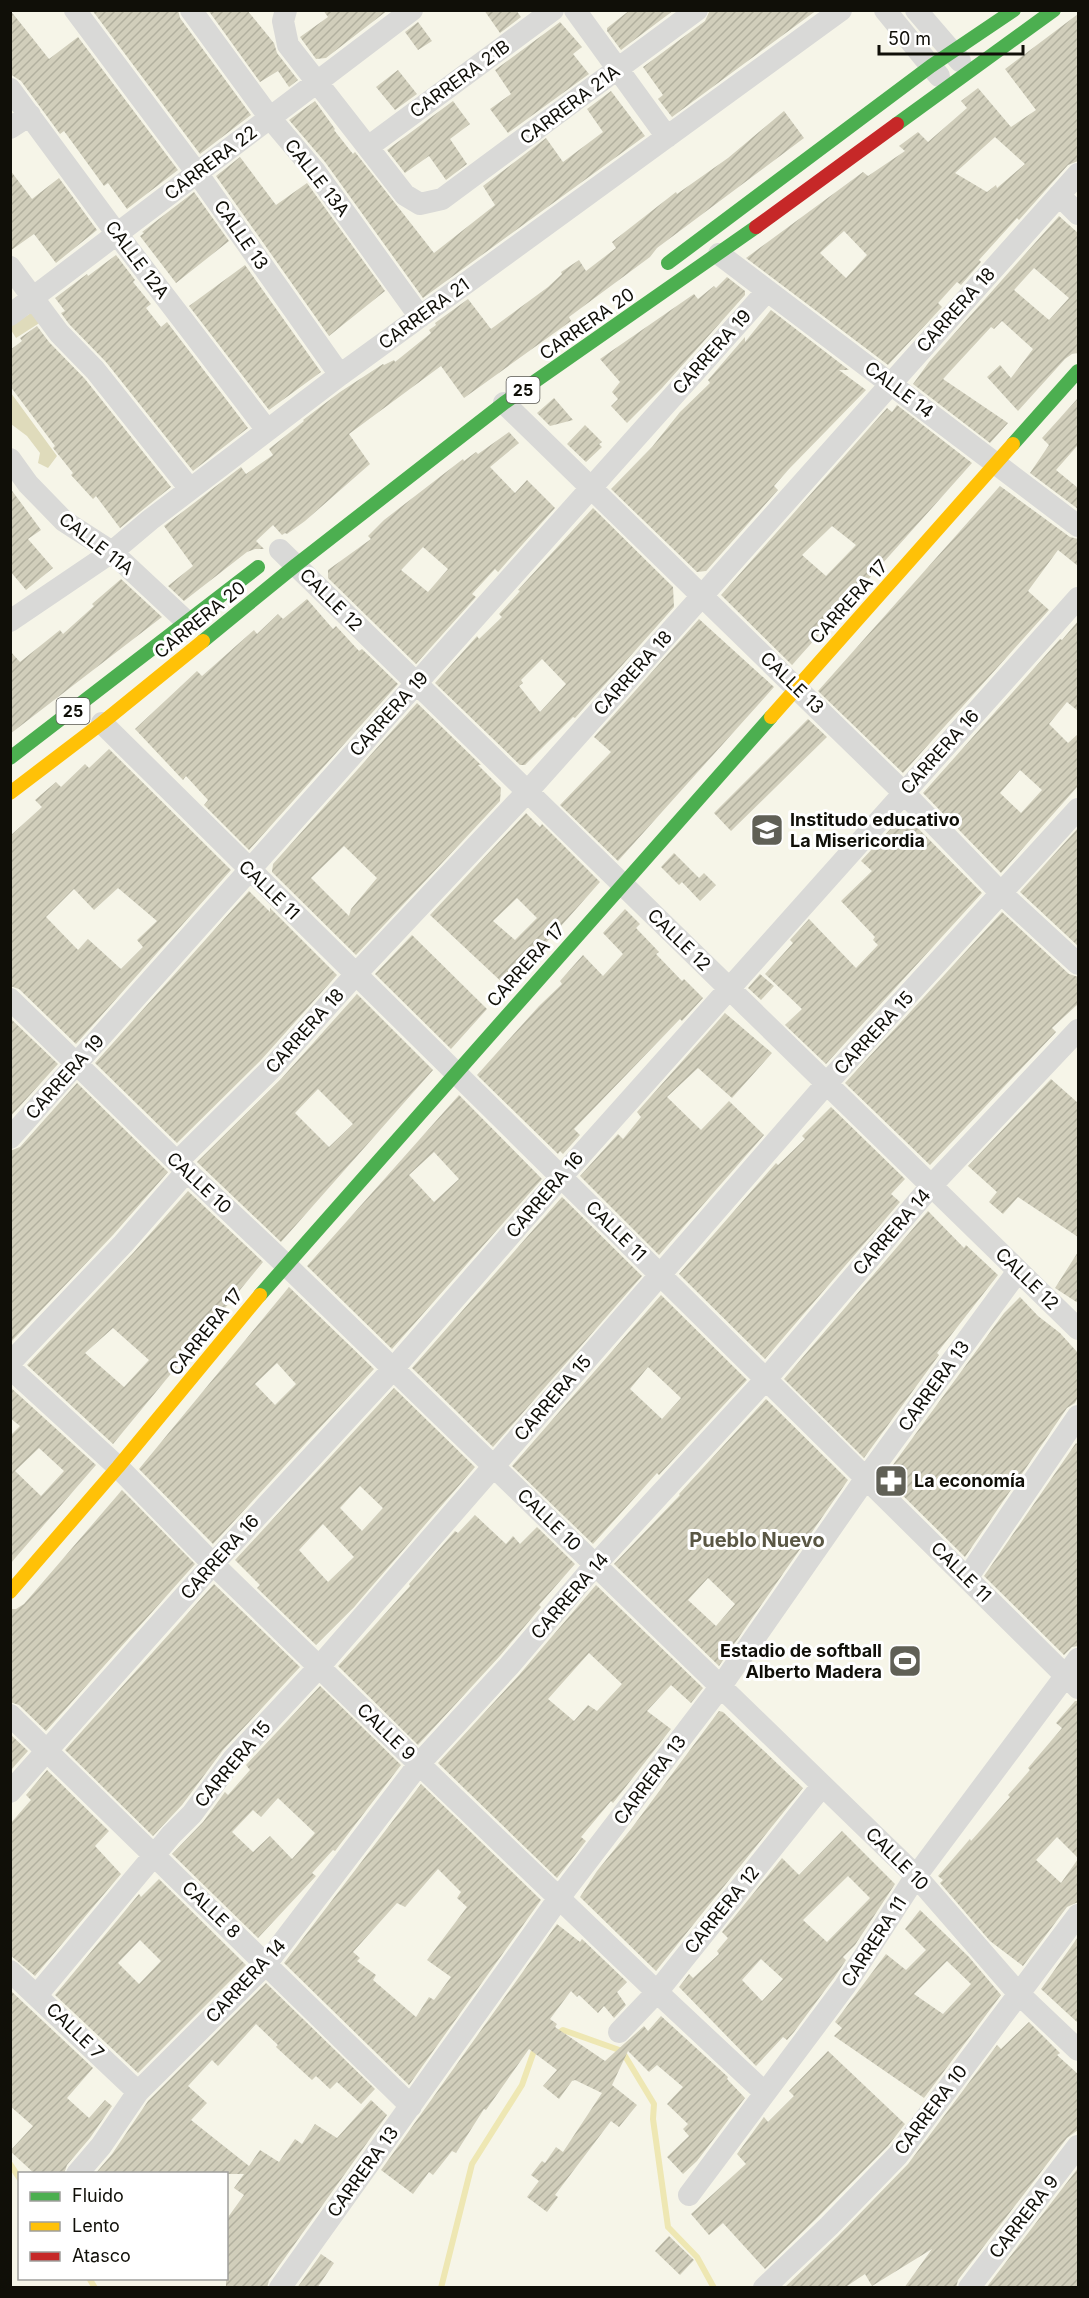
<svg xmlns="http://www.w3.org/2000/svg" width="1089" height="2298" font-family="Inter,sans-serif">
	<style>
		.green { fill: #dfdbbb }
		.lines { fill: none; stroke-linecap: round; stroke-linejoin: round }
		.stream { stroke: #eee7b3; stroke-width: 6 }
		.building { fill: url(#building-hatch); fill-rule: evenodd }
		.street { stroke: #d9d9d7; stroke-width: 22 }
		.fast { stroke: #4caf50; stroke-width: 14 }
		.slow { stroke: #ffc107; stroke-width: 14 }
		.jam { stroke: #c62828; stroke-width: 14 }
		.labels { text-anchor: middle; stroke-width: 6; stroke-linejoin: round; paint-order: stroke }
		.shield { fill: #fff; stroke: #585752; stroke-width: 1.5 }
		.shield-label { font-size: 16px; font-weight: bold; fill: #100f08 }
		.street-label { font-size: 18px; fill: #100f08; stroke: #fff }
		.poi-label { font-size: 18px; font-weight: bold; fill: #100f08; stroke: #fff; text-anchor: start }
		.neighbourhood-label { font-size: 20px; font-weight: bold; fill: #5a5744; stroke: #fff }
	</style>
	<defs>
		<pattern id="building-hatch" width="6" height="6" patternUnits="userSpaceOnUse" patternTransform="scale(1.5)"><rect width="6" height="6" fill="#d1cebb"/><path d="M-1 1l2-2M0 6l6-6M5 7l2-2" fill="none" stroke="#b2b09f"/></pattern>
	</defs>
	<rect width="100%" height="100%" fill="#f6f5e8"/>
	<!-- green -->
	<path class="green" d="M37,309L44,320L16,338L11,330V326Z
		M11,393L57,456L48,468L38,463L40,453L27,436L11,424Z"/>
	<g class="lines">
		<!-- stream -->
		<path class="stream" d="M555,2036L563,2030L622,2051L654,2104L653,2119L668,2227L697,2257L714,2288
			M10,2164L20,2179
			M89,2278L95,2288
			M441,2288L472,2164L522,2085L534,2051L540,2047"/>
	</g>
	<!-- building -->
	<path class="building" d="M10,10L49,59L78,37L178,170L127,209L108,183L104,186L64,131L60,134L21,81L10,74Z
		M92,10H178L180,18L251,115L200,154Z
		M208,10H247L274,43L277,53L298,80L289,87L278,71L260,82Z
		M323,10H388L326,58L316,59L300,37L328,17Z
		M484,10H516L521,17L500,33Z
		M630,10H674L621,50L607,31V28Z
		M710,10H817L672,117L658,99L663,95L643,67L705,21Z
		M1078,14V161L1068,165L1019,220L1017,218L979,260L981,262L961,285L957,282L938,303L942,307L888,365L746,258L863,172L868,176L905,151L899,146L918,132L928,142L967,108L961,101L978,88L1011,127L1036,110L1005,69ZM995,137L1025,164L997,188L996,185L987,192L955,173ZM844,231L867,255L846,278L820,253Z
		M418,22L432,41L418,50L405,32Z
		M560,22L582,47L573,54L589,74L508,133L490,109L511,94L495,70Z
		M398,70L417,94L395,110L376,87Z
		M611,91L645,136L423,298L325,162L289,120L315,101L335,129L334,130L353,154L355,152L434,253L495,205L483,186L546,138L563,162L603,132L587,109Z
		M453,101L470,124L450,139L467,164L446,180L429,156L405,173L387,150Z
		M784,111L804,138L657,248L650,257L569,317L571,321L464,398L441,366L349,434L370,464L305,521L287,534L285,533L282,535L273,525L256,541L264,549H255L247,552L184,601L168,586L193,566L164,526L241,467L246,474L273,455L269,449L304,421L303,420L340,392L383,364L384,365L394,360L395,362L431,333L429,330L436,325L435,323L468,299L491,329L548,287L562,274L561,272L579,260L586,271L616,248L612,242L676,192L677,194L728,158Z
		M240,157L276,205L307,183L385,291L329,336L216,176Z
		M10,170L32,199L59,178L97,230L56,263L34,234L10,251Z
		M194,192L229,241L176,283L140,236L144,233L142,232Z
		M1059,216L1078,233V353L1072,354L1065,359L1018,411L987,377L1000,365L1011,378L1033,349L1002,321L994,329L991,327L943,379L1008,423L990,443L913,384L929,362ZM1034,268L1069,298L1049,320L1014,290Z
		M116,255L135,280L133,282L151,304L146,308L161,327L167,322L248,428L193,471L106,362L69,324L61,313L65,311L55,298L87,274L88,276Z
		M245,265L321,372L269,410L189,306Z
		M727,277L745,291V295L662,388L627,423L611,406L618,399L612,392L620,382L600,359L694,294L698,299L714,286L716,288Z
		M771,310L849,370H839L866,390L789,469L774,486L778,490L706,571L697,572L611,489L652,447L680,412L710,383L708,380L745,337V342Z
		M37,326L49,342L85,379L171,487L120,528L96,496L93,499L71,475L73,473L53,448L55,446L10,386V350L22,341L20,338Z
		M554,398L573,420L550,426L537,413Z
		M1078,398V445L1056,470L1078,488V509L1030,473L1049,445L1042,438Z
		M897,405L972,463L792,665L721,595L887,408L892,412ZM832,526L856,545L826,576L802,555Z
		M585,425L602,442L599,444L602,447L586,462L567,444Z
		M509,432L519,443L490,467L515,493L527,480L555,508L498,572L495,569L472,594L476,597L416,664L328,578V570L371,539L368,536L384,520L463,459L464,461L476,452L478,454ZM423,547L448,569L428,592L401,570Z
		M1000,486L1070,537L1078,539V566L1058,550L1028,591L1049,610L903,773L818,691Z
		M10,488L41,530L28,539L53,568L26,590L10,571Z
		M593,508L673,587L674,607L575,718L573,717L525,765H520L435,683L477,636L479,639L502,617L499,614L520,591L518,590ZM542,659L566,684L540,712L519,686L523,683L521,680Z
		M121,579L162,617L10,734V651L20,662L60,630L63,634L94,606L92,604Z
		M307,599L333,629L336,626L359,651L362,649L398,684L249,850L204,805L208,800L186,776L183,780L135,729L197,671L202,676L254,630L257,634L278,614L283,619Z
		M699,619L774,687L618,861L560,805L611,752L594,737Z
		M1078,621V711L1067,702L1049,724L1068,743L1078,734V786L1001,873L923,793L1060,639L1062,640ZM1020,770L1042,790L1021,813L1000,793Z
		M417,703L481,765H478L501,788L500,801L356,955L272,872L273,864ZM344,846L377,878L351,909L349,916L311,878Z
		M808,719L827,737L731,831L714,813Z
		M109,749L231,870L76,1044L19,989L10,986V836L42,807L35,800L56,782L61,787L85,764L89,768ZM118,888L157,921L137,940L143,947L121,969L88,939L78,950L46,917L74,889L94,910Z
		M526,813L540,827L542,824L600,882L507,987L430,915ZM517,898L537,918L515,940L493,921Z
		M904,814L982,893L826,1064L785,1025L802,1009L765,974L793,943L790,940L809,919L856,968L878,945L873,940L875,937L841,901L872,871L861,861Z
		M1078,828V946L1020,892Z
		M674,853L699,878L704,873L716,885L700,901L682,882L679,885L661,867Z
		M249,891L270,912V908L337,975L261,1060L177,1143L95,1063Z
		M625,909L640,924L636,928L659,952L656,954L682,981L684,979L703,998L682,1021L680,1019L574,1129L580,1135L563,1154L560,1151L558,1154L477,1075L539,1006L562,984L560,981L583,955L603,976L623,954L603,933Z
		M1002,912L1069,974L1078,977V1004L1052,1028L1056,1032L930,1165L845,1083Z
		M412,935L487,1009L451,1049L375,974Z
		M760,974L774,986L761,1000L748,988Z
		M357,994L433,1070L281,1242L197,1162L281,1079ZM318,1089L353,1124L329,1147L295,1113Z
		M725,1013L772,1053L732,1098L698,1068L667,1097L701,1130L729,1101L764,1135L659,1255L580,1176L618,1134L623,1139L641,1117L637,1112Z
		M10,1018L58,1064L10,1117Z
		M1051,1079L1078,1103V1237L1018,1197L1003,1214L989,1202L997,1192L968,1166Z
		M77,1083L168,1172L113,1235L10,1343V1151L20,1147Z
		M459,1095L542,1179L392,1349L307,1266ZM434,1152L459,1179L434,1202L409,1175Z
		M831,1107L905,1179L891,1194L900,1202L765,1359L679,1274L776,1163L778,1165L805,1139L802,1136Z
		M188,1191L263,1262L113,1444L27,1365L133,1253ZM113,1328L149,1360L124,1387L85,1353Z
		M562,1197L642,1276L493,1447L412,1368Z
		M928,1211L964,1248L966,1245L998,1275L937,1353L939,1355L864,1458L784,1379Z
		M1078,1252V1303L1055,1288Z
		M289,1287L374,1369L213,1544L139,1469ZM277,1363L296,1384L275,1405L255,1384Z
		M661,1295L747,1380L659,1475L657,1473L593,1544L512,1466ZM648,1367L681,1398L662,1419L630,1389Z
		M1020,1297L1038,1316L1060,1333L1078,1353V1397L1075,1403L1067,1408L965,1557L884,1477L1004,1313Z
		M10,1387L96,1465L10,1564V1436L20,1426L10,1418ZM39,1448L64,1471L41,1496L15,1471Z
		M394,1388L475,1467L354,1607L316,1645L257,1588L260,1585L235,1560ZM360,1486L383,1508L362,1531L340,1508ZM323,1524L354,1557L328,1582L299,1550Z
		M766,1399L848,1480L719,1666L614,1564L680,1495L679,1494ZM708,1578L735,1604L716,1626L688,1600Z
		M1076,1443L1078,1445V1646L1072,1647L1064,1655L984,1576Z
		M122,1490L195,1564L46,1731L19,1705L10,1702V1609H16L24,1604Z
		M475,1515L506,1544L513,1536L520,1544L537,1527L575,1564L539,1605L541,1607L499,1657L418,1745L338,1666L410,1586L409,1584L455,1531L458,1533Z
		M214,1584L300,1667L223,1750L182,1805L153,1836L65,1750Z
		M596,1585L703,1688L691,1703L671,1685L647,1711L671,1729L613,1803L611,1801L581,1837L586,1841L557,1878L438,1763L519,1675ZM589,1653L622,1684L597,1711L588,1705L574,1721L548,1699Z
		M320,1686L401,1765L335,1851L333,1850L312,1873L316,1876L258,1938L172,1854L203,1822L225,1792L228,1795L250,1770L246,1765ZM278,1798L315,1833L292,1859L270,1836L253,1852L232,1832L253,1810L261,1817Z
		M1075,1701H1078V1858L1057,1837L1036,1860L1061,1883L1078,1859V1902L1067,1907L1023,1966L990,1941L940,1883L943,1880L938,1876L970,1839L971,1841L1010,1797L1008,1795L1030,1770L1028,1768L1062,1728L1056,1723Z
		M719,1711L723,1712L803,1788L656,1971L580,1897L597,1871L631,1829Z
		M10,1734L28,1751L10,1771Z
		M47,1770L109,1831L95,1846L121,1874L35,1976L10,1955V1824L31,1800L26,1795Z
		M421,1784L541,1900L409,2085L284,1963ZM438,1869L461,1892L457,1898L467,1907L427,1960L451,1977L434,2000L429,1997L416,2017L373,1980L376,1975L357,1961L360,1958L353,1952L397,1903L405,1907Z
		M842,1831L895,1884L855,1945L843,1957L846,1960L834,1978L794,2032L787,2040L783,2037L756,2066L679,1987L689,1974L693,1978L719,1954L717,1951L728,1938L722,1932L782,1858L799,1875ZM848,1876L870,1898L827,1942L803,1920ZM761,1959L783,1979L762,2001L742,1980Z
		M159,1879L246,1965L138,2073L55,1995L139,1894L141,1897ZM140,1940L161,1961L139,1984L118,1963Z
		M920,1910L969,1957L1001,1995L924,2098L834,2036L842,2028L835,2022L886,1954L906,1970L926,1950L905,1929ZM947,1961L971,1984L943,2014L914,1994Z
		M557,1924L580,1942L582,1939L627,1982L617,1992L626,2005L614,2018L604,2006L598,2013L579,1995L577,1997L571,1991L550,2019L557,2024L555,2027L605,2061L644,2026L648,2031L661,2016L728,2077L727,2079L745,2098L697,2161L683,2174L667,2157L689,2136L683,2129L688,2124L667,2104L683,2087L657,2065L649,2072L628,2051L612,2085L637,2105L619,2127L611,2121L555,2195L558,2197L547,2212L527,2197L539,2181L531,2175L542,2161L545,2163L556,2147L563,2152L602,2093L575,2080L572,2081L559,2099L543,2086L557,2070L529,2049L486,2110L484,2109L456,2153L452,2151L433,2175L429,2172L413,2194L381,2170Z
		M1078,1937V2023L1041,1989Z
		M266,1983L375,2089L361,2104L337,2082L330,2089L316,2076L312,2080L276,2047L278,2045L256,2024L218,2066L212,2060L188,2086L207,2103L191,2120L249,2166L260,2150L279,2162L295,2139L302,2144L315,2124L337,2138L371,2100L387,2115L269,2280L267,2288H226V2220L244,2195L234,2188L244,2174H95L112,2154L148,2101Z
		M10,1990L93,2068L67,2098L89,2118L105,2100L112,2106L90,2138L67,2165L64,2174H35L10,2151L33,2126L10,2106Z
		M1029,2022L1060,2053L1057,2055L1078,2074V2130L1067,2138L958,2280L956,2288H904L932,2249L872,2286L865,2274L844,2288H784L838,2236L908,2164L997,2045L1001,2049Z
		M828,2051L905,2124L888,2146L819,2216L765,2269L723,2223L709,2235L691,2214L746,2164L737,2154L764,2117L768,2122L794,2096L789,2091Z
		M1078,2168V2288H986Z
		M669,2236L694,2260L680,2275L655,2251Z
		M321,2254L334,2263L317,2288H297Z"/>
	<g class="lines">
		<!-- street -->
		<path class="street" d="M75,10L197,173L340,375
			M191,10L270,118L314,170L420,317
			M286,10L283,21L288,45L405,195L420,204L442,199L697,10
			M575,10L667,137
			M885,10L939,76
			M916,10L960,61
			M10,89L117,234L267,430
			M10,128L30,115
			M368,147L553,10
			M1059,195L1078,214
			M719,254L1078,526
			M10,267L59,333L95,370L190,489
			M10,315L412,10
			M504,403L904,793L1002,894L1078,964
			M10,459L28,484L64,521L112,552L187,622
			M280,550L1078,1329
			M10,621L112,552L150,520L340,375L841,10
			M102,723L1078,1688
			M10,999L177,1162L285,1264L916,1876L1018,1993L1078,2050
			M10,1138L767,291
			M177,1162L271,1069L356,974L528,791L1078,174
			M10,1363L123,1244L187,1171
			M10,1368L118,1467L213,1564L419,1764L657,1992L765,2093
			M967,1578L1078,1416
			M10,1715L411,2106
			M10,1792L213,1564L393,1369L561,1177L1078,598
			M10,1971L138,2092
			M37,1995L171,1835L192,1814L233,1759L319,1667L827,1083L1078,809
			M619,2032L657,1992L822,1786
			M77,2174L101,2146L138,2092L266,1964L419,1764L509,1666L595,1565L766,1379L932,1185L1078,1030
			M689,2195L845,1986L916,1876L1078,1659
			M280,2288L559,1898L721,1686L866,1478L1018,1271
			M764,2288L829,2226L898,2155L1078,1915
			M969,2288L1078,2146"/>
		<!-- fast -->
		<path class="fast" d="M897,124L1054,10
			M668,263L931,66L1014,10
			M1013,444L1078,371
			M203,641L296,565L504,403L756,227
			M10,758L258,567
			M260,1295L771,717"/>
		<!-- slow -->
		<path class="slow" d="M771,717L1013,444
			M10,793L102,723L203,641
			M10,1592L118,1467L260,1295"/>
		<!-- jam -->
		<path class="jam" d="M756,227L897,124"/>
	</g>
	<!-- icons -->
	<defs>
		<g id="school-square" transform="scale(1.725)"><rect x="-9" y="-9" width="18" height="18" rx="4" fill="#606056" stroke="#fff"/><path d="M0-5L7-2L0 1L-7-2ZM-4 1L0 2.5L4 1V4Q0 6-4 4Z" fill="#fff"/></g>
		<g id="pharmacy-square" transform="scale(1.725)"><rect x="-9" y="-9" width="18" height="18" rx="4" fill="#606056" stroke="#fff"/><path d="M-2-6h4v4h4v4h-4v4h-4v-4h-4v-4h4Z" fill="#fff"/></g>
		<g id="stadium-square" transform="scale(1.725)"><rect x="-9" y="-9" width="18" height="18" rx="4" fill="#606056" stroke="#fff"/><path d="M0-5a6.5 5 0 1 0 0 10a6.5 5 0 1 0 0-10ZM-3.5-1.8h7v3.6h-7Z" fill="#fff"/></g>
	</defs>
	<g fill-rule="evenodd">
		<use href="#school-square" x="767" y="830"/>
		<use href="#pharmacy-square" x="891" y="1481"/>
		<use href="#stadium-square" x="905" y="1661"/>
	</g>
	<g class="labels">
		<!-- shield labels -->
		<g class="shield">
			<rect x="506.5" y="377" width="33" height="26" rx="4.5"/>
			<rect x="56.5" y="698" width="33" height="26" rx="4.5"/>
		</g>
		<g class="shield-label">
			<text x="523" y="396">25</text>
			<text x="73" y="717">25</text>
		</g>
		<!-- street labels -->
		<g class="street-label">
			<text transform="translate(460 79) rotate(-36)" y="6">CARRERA 21B</text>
			<text transform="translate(570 105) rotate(-37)" y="6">CARRERA 21A</text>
			<text transform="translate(211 163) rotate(-37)" y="6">CARRERA 22</text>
			<text transform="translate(317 178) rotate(52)" y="6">CALLE 13A</text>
			<text transform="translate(241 235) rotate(55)" y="6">CALLE 13</text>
			<text transform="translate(137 260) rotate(53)" y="6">CALLE 12A</text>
			<text transform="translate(956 310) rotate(-48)" y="6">CARRERA 18</text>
			<text transform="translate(424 314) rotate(-36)" y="6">CARRERA 21</text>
			<text transform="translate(587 324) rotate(-35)" y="6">CARRERA 20</text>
			<text transform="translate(712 352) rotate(-48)" y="6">CARRERA 19</text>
			<text transform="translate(899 390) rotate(37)" y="6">CALLE 14</text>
			<text transform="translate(96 544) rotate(38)" y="6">CALLE 11A</text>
			<text transform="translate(331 600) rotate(45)" y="6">CALLE 12</text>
			<text transform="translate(849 602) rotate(-48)" y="6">CARRERA 17</text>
			<text transform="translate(200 620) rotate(-39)" y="6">CARRERA 20</text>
			<text transform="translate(633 673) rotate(-48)" y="6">CARRERA 18</text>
			<text transform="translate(792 683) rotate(44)" y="6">CALLE 13</text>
			<text transform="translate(389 714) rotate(-48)" y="6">CARRERA 19</text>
			<text transform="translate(940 752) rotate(-48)" y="6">CARRERA 16</text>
			<text transform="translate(269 890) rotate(44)" y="6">CALLE 11</text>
			<text transform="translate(679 940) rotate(44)" y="6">CALLE 12</text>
			<text transform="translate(526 965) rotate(-48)" y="6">CARRERA 17</text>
			<text transform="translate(305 1031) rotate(-48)" y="6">CARRERA 18</text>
			<text transform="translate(874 1033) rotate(-47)" y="6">CARRERA 15</text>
			<text transform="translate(65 1077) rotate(-48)" y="6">CARRERA 19</text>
			<text transform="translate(199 1183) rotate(43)" y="6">CALLE 10</text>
			<text transform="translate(545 1195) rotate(-49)" y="6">CARRERA 16</text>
			<text transform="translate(616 1231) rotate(45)" y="6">CALLE 11</text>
			<text transform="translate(892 1232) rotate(-49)" y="6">CARRERA 14</text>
			<text transform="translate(1027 1279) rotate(44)" y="6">CALLE 12</text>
			<text transform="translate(206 1332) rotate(-51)" y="6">CARRERA 17</text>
			<text transform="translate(934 1386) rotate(-54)" y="6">CARRERA 13</text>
			<text transform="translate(553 1398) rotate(-49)" y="6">CARRERA 15</text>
			<text transform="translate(549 1520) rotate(44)" y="6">CALLE 10</text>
			<text transform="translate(220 1557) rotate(-48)" y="6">CARRERA 16</text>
			<text transform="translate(961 1572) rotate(45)" y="6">CALLE 11</text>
			<text transform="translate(570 1596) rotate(-49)" y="6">CARRERA 14</text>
			<text transform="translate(386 1732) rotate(44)" y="6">CALLE 9</text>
			<text transform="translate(233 1764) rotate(-50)" y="6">CARRERA 15</text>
			<text transform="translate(650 1780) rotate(-53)" y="6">CARRERA 13</text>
			<text transform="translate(897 1859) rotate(45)" y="6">CALLE 10</text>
			<text transform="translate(211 1910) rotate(44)" y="6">CALLE 8</text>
			<text transform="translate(722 1910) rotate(-51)" y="6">CARRERA 12</text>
			<text transform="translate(874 1942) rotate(-57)" y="6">CARRERA 11</text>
			<text transform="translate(246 1981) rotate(-47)" y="6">CARRERA 14</text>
			<text transform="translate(75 2031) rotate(44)" y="6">CALLE 7</text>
			<text transform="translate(931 2110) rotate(-53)" y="6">CARRERA 10</text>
			<text transform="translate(363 2172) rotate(-54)" y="6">CARRERA 13</text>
			<text transform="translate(1024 2217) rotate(-52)" y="6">CARRERA 9</text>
		</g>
		<!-- poi labels -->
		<g class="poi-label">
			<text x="790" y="826">Institudo educativo<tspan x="790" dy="21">La Misericordia</tspan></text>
			<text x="914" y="1487">La economía</text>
			<text x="882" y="1657" text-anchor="end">Estadio de softball<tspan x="882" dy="21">Alberto Madera</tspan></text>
		</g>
		<!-- neighbourhood labels -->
		<g class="neighbourhood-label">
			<text x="757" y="1547">Pueblo Nuevo</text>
		</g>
	</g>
	<!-- border -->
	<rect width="1089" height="2298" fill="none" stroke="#100f08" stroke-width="24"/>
	<!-- legend -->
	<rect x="18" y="2172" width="210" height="108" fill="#ffffff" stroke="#9f9f9c" stroke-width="1.5"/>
	<rect x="30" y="2192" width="30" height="9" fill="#4caf50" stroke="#9f9f9c" stroke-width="1.5"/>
	<text x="72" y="2202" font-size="18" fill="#100f08">Fluido</text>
	<rect x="30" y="2222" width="30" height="9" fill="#ffc107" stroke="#9f9f9c" stroke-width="1.5"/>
	<text x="72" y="2232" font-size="18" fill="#100f08">Lento</text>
	<rect x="30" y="2252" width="30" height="9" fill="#c62828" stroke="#9f9f9c" stroke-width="1.5"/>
	<text x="72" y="2262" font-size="18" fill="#100f08">Atasco</text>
	<!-- scale -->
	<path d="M879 45v9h144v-9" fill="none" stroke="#100f08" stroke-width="3"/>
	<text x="888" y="45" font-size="18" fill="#100f08" stroke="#ffffff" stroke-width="4.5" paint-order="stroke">50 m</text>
</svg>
